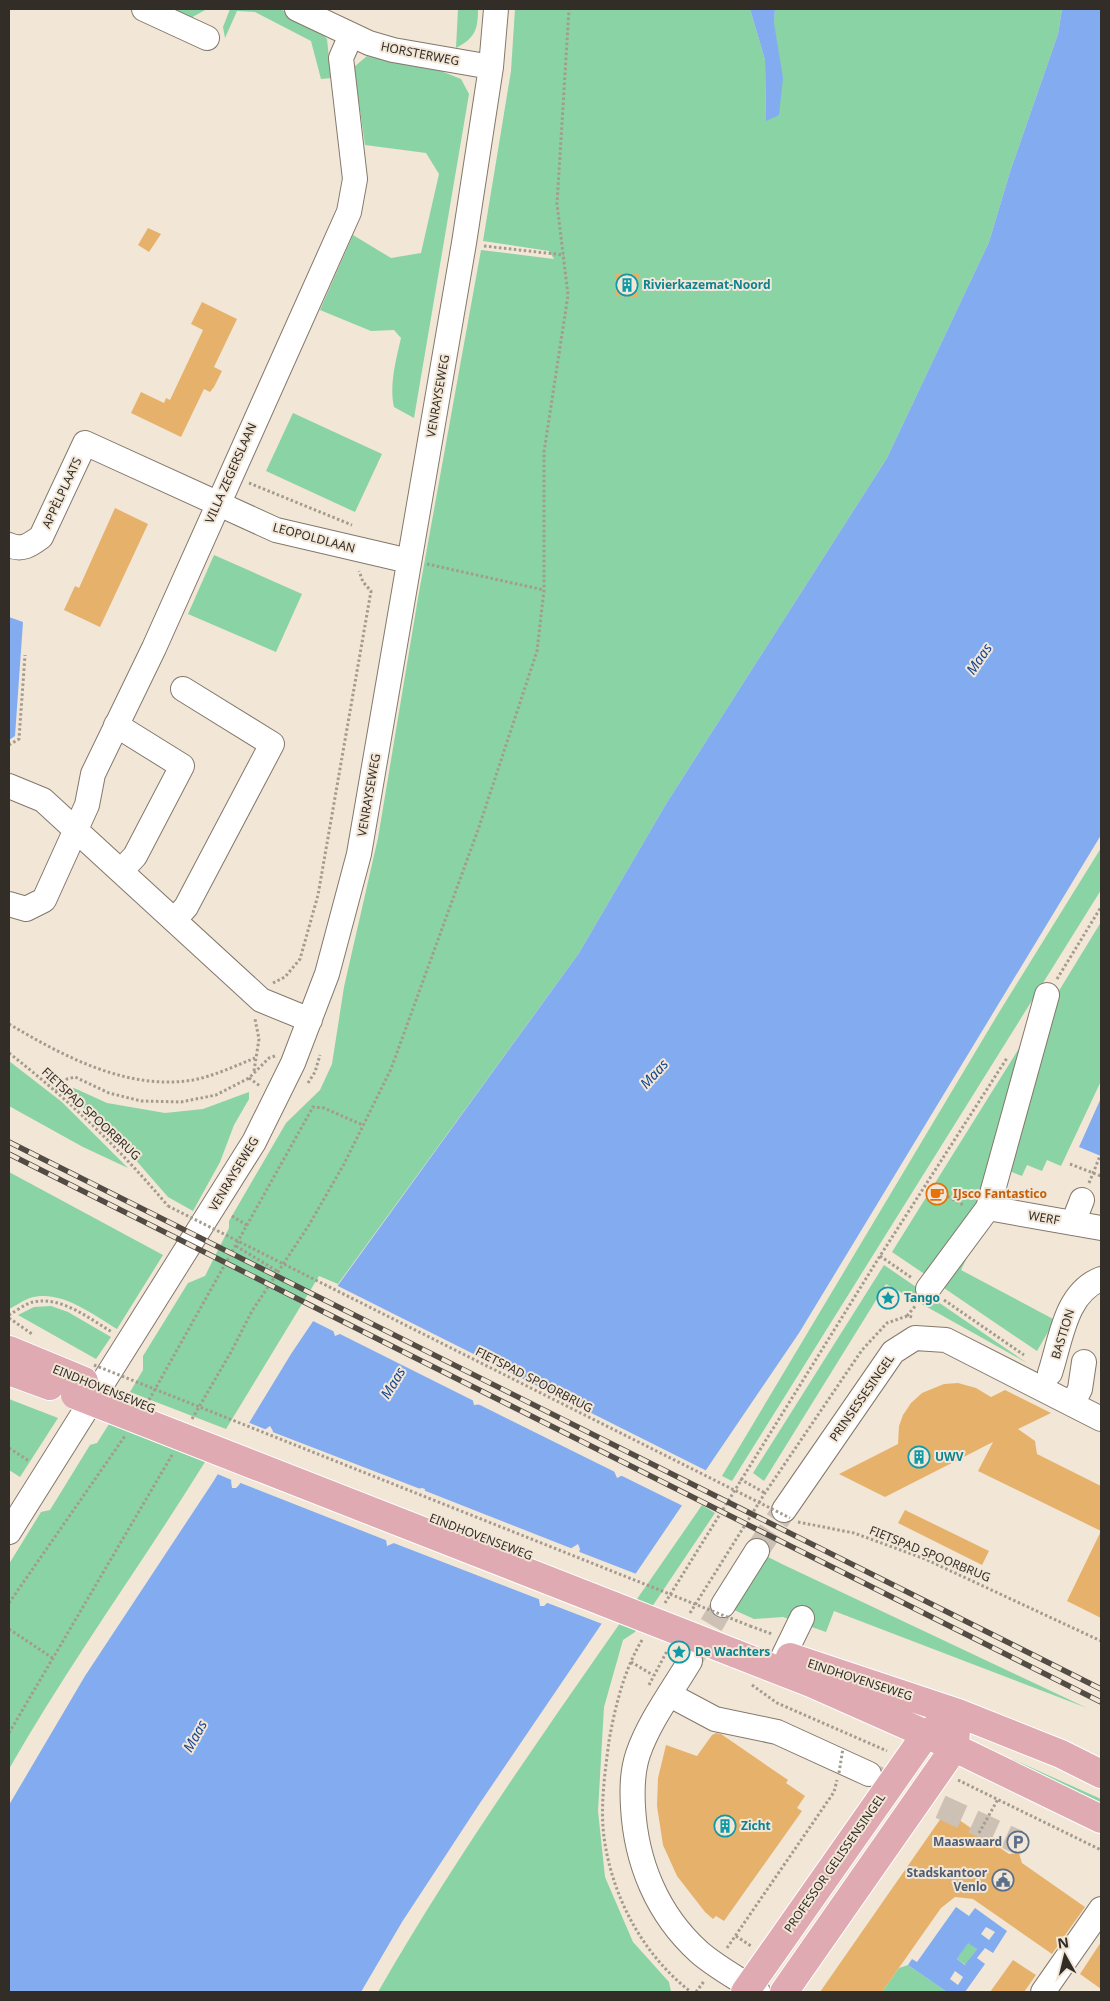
<svg xmlns="http://www.w3.org/2000/svg" width="1110" height="2001" font-family="'Noto Sans',sans-serif">
	<style>
		.green { fill: #89d3a4 }
		.water { fill: #82acef; fill-rule: evenodd }
		.pier { fill: #f2e6d7 }
		.building { fill: #e6b26b }
		.lines { fill: none; stroke-linecap: round; stroke-linejoin: round }
		.minor-tunnel { stroke: #ccc1b4; stroke-width: 24; stroke-dasharray: 24 12; stroke-linecap: butt }
		.minor-casing { stroke: #83786b; stroke-width: 26 }
		.major-casing { stroke: #fff; stroke-width: 30 }
		.path { stroke: #a49b8f; stroke-width: 3; stroke-dasharray: 2.5 2.5; stroke-linecap: butt }
		.minor { stroke: #fff; stroke-width: 24 }
		.major { stroke: #dfaab1; stroke-width: 28 }
		.rail-casing { stroke: #524c44; stroke-width: 5.5 }
		.rail { stroke: #f2e6d7; stroke-width: 4; stroke-dasharray: 11; stroke-linecap: butt }
		.major-bridge-casing { stroke: #fff; stroke-width: 30; stroke-linecap: butt }
		.path-bridge { stroke: #a49b8f; stroke-width: 3; stroke-dasharray: 2.5 2.5; stroke-linecap: butt }
		.major-bridge { stroke: #dfaab1; stroke-width: 28 }
		.labels { text-anchor: middle; stroke-width: 4; stroke-linejoin: round; paint-order: stroke }
		.street-label { font-size: 12px; fill: #322d27; stroke: #f2e6d7 }
		.culture-label { font-size: 12px; font-weight: bold; fill: #0d838f; stroke: #f2e6d7; text-anchor: start }
		.food-label { font-size: 12px; font-weight: bold; fill: #c56008; stroke: #f2e6d7; text-anchor: start }
		.service-label { font-size: 12px; font-weight: bold; fill: #4e5e75; stroke: #f2e6d7; text-anchor: end }
		.water-label { font-size: 14px; font-style: italic; fill: #144491; stroke: #f2e6d7 }
	</style>
	<rect width="100%" height="100%" fill="#f2e6d7"/>
	<!-- green -->
	<path class="green" d="M162,9H207L187,20Z
		M230,9H280L316,27L327,39L331,78L321,79L311,41L255,12L237,11L225,38L223,27Z
		M458,9H478C478,30 475,38 456,48Z
		M515,9H750L765,60L766,121L775,9H1062L1058,34L1010,172L989,242L887,458L666,804L579,953L338,1284L319,1276L226,1429L130,1392L143,1370V1356L188,1283L205,1276L229,1228V1221L286,1123L320,1090L332,1064L344,987L378,838L418,598L481,250L554,259L549,251L483,241L511,71Z
		M367,56L441,71L461,79L469,94L414,418L394,407C389,385 396,360 401,338L394,330L371,331L320,310L353,235L391,258L421,253L439,174L426,153L365,145L354,67Z
		M293,413L382,454L355,512L266,471Z
		M214,555L302,594L276,652L188,614Z
		M1101,848V890L732,1481L722,1476L998,1014Z
		M1101,922V1081L1061,1166L1047,1160L1042,1171L1027,1165L1022,1176L1004,1169L1057,994Z
		M1033,1026L994,1165L970,1221L929,1277L892,1252Z
		M9,1061L62,1102L128,1168L83,1147L9,1106Z
		M74,1088L107,1103L165,1113L203,1109L249,1092V1099L234,1125L220,1162L193,1211L168,1197L120,1142L72,1097L69,1090Z
		M9,1172L163,1255L117,1329C91,1314 61,1289 30,1298C23,1300 16,1306 9,1309Z
		M981,1229L961,1270L1055,1320L1037,1351L941,1286Z
		M884,1265L1027,1363L886,1284L764,1481L753,1473Z
		M51,1306L68,1312L111,1337L96,1359L18,1315L34,1307Z
		M9,1399L58,1418L20,1477L9,1470Z
		M109,1424L205,1462C141,1565 69,1664 9,1769V1564L41,1512L50,1510L90,1445L97,1443Z
		M702,1505L715,1513L635,1632L623,1640L604,1707L598,1811L605,1877L633,1942L669,1982L671,1992H378C475,1823 592,1666 702,1505Z
		M766,1556L784,1565L1087,1708L834,1611L826,1632L783,1617L754,1619L732,1609Z
		M1012,1759L1101,1799V1808L1010,1764Z
		M968,1942L977,1949L966,1965L957,1959Z
		M908,1965L947,1992H882L899,1968Z"/>
	<!-- water -->
	<path class="water" d="M750,9H775L774,23L783,78L779,115L766,121L765,60Z
		M1062,9H1101V835L799,1333L480,1803L402,1922L361,1992H9V1805L85,1676L213,1482L291,1354L328,1299L579,953L666,804L887,458L989,242L1010,172L1058,34ZM353,1297L361,1302L342,1333L335,1336L333,1330ZM495,1369L501,1373L483,1404L474,1405L473,1401ZM270,1426L273,1431L271,1435L239,1485L236,1488H232L231,1481L263,1431ZM636,1439L642,1443L625,1474L617,1478L614,1471ZM422,1488L425,1489L424,1495L394,1543L387,1546L386,1539L418,1489ZM578,1544L580,1549L579,1553L547,1603L544,1606H540L539,1599L570,1549Z
		M9,617L23,622L15,736L9,740Z
		M1101,1098V1156L1079,1147Z
		M956,1907L969,1916L975,1908L1007,1931L993,1953L985,1948L977,1958L985,1964L965,1992H947L908,1965L912,1959L917,1962ZM986,1927L995,1932L989,1940L981,1934ZM968,1943L977,1949L965,1965L957,1959ZM955,1971L963,1977L958,1985L950,1979Z"/>
	<!-- pier -->
	<path class="pier" d="M336,1285L709,1472L685,1507L620,1475L639,1446L638,1441L618,1468L617,1473L478,1404L499,1375L497,1371L478,1395L476,1402L338,1333L358,1304L355,1300L335,1332L311,1320Z
		M247,1422L267,1430L234,1481L215,1473Z
		M270,1431L423,1490L419,1492L388,1541L238,1482Z
		M423,1490L573,1549L541,1600L391,1542Z
		M577,1551L639,1575L605,1625L545,1602Z"/>
	<!-- building -->
	<path class="building" d="M148,228L161,234L149,252L138,245Z
		M616,273H639L637,297L615,296Z
		M202,302L237,319L214,367L222,371L214,387L210,392L204,389L181,437L131,413L141,392L164,403L166,398L170,400L203,330L191,324Z
		M115,508L148,524L100,627L64,610L75,586L79,588Z
		M958,1383L976,1388L991,1397L1005,1390L1051,1413L1018,1429L1035,1441L1037,1454L1101,1486V1618L1067,1601L1101,1531L978,1471L993,1442L885,1497L839,1474L898,1444L899,1426L903,1415L911,1403L922,1393L944,1384Z
		M905,1510L989,1551L982,1565L898,1523Z
		M716,1733L721,1734L788,1780L786,1783L805,1796L797,1808L802,1811L724,1921L716,1916L713,1919L705,1912L677,1876L663,1845L657,1806L658,1778L666,1745L697,1756L712,1735Z
		M946,1811L1009,1854L1019,1853L1022,1863L1085,1907L1068,1931L1052,1954L973,1899L955,1897L941,1908L882,1992H820Z
		M1101,1942V1989L1080,1974Z
		M1013,1960L1036,1975L1024,1992H990Z"/>
	<g class="lines">
		<!-- minor-tunnel -->
		<path class="minor-tunnel" d="M757,1551L784,1510
			M693,1656L723,1605
			M875,1777L1018,1842"/>
		<!-- minor casing -->
		<g class="minor-casing">
			<path id="minor" d="M144,9L207,38
				M297,9L369,43L393,50L491,67
				M9,545C22,551 30,545 41,537L85,443L276,530L409,561
				M116,725L182,766L135,856L122,870
				M9,786L43,800L261,1000L310,1020
				M9,904L26,909L44,900L87,805L93,774L154,648L349,212L355,179L341,58L351,35
				M175,919L186,907L272,744L183,689
				M988,1208L1101,1228
				M1073,1223L1082,1200
				M928,1289L988,1208L1047,995
				M1050,1373C1061,1340 1065,1293 1101,1279
				M1073,1403L1080,1389L1084,1362
				M784,1510L893,1352L915,1338L946,1340L1101,1419
				M9,1532L254,1142L293,1063L327,974L359,854L464,243L491,67L496,9
				M723,1605L757,1551
				M784,1655L802,1618
				M690,1661C672,1691 649,1722 638,1754C632,1772 632,1789 633,1807C636,1862 657,1914 699,1952C716,1967 739,1979 758,1992
				M670,1695L715,1719L777,1732L869,1774
				M1043,1992L1101,1909"/>
		</g>
		<!-- major casing -->
		<g class="major-casing">
			<path id="major" d="M9,1350L84,1381
				M9,1371L50,1386
				M734,1653L811,1683L926,1734L1101,1819
				M790,1657L958,1713L1061,1754L1101,1774
				M745,1992L926,1734L940,1725
				M784,1992L955,1747L956,1729"/>
		</g>
		<!-- path -->
		<path class="path" d="M484,246L564,255
			M249,483L352,525
			M427,564L544,590
			M9,745L19,739L25,655
			M1057,979L1101,907
			M273,983L285,977L300,959L318,895L371,591L363,582L359,571
			M9,1024C63,1056 128,1091 193,1080C214,1076 235,1066 255,1058
			M9,1053C69,1100 119,1148 168,1206
			M254,1071L259,1039L255,1019
			M249,1078L260,1086
			M308,1083L315,1072L320,1055
			M56,1091L67,1079L75,1077L109,1093L141,1101L181,1102L216,1095L249,1078L269,1058L275,1056
			M1070,1164L1101,1176
			M1089,1183L1100,1156
			M943,1194L965,1206
			M232,1216L248,1226
			M236,1246L277,1271
			M880,1256L912,1278
			M944,1300L1024,1355
			M9,1315C16,1311 25,1304 33,1302C62,1296 88,1318 112,1332
			M907,1316L916,1305
			M9,1318L32,1334
			M149,1400L313,1107L324,1108L363,1125
			M192,1419L231,1352L252,1311L309,1225L344,1164L391,1069L479,827L537,651L544,590V452L568,295L557,204L569,9
			M9,1448L29,1461
			M740,1479L765,1493
			M798,1522L854,1533L925,1559L1101,1641
			M9,1603L125,1436
			M665,1603L880,1256L1007,1058
			M690,1613L765,1493L862,1350L887,1323L907,1316L913,1317
			M750,1626L772,1634
			M9,1629L54,1659
			M642,1640C624,1670 615,1707 609,1741C605,1772 600,1806 604,1837C612,1897 643,1955 691,1992
			M631,1662L653,1675
			M649,1685L667,1651
			M752,1685L777,1703L887,1751
			M9,1733L172,1455
			M958,1780L1101,1850
			M979,1833L998,1799
			M736,1936L751,1946
			M727,1948L834,1792L837,1780
			M696,1992L705,1980"/>
		<!-- minor -->
		<use href="#minor" class="minor"/>
		<!-- major -->
		<use href="#major" class="major"/>
		<!-- rail casing -->
		<g class="rail-casing">
			<path id="rail" d="M9,1142L1101,1689
				M9,1154L1101,1702"/>
		</g>
		<!-- rail -->
		<use href="#rail" class="rail"/>
		<!-- major-bridge casing -->
		<g class="major-bridge-casing">
			<path id="major-bridge" d="M75,1395L734,1653"/>
		</g>
		<!-- path-bridge -->
		<path class="path-bridge" d="M168,1206L790,1518
			M94,1365L750,1626
			M839,1773L843,1748"/>
		<!-- major-bridge -->
		<use href="#major-bridge" class="major-bridge"/>
	</g>
	<!-- icons -->
	<defs>
		<g id="building-ring" transform="scale(1.125)"><circle r="9.5" fill="#f2e6d7" stroke="#0f9aa8" stroke-width="1.5"/><path d="M-4-6H4V6H1V3H-1V6H-4ZM-2.5-4.3h1.7v1.8h-1.7ZM.8-4.3h1.7v1.8H.8ZM-2.5-1h1.7V.8h-1.7ZM.8-1h1.7V.8H.8Z" fill="#0f9aa8"/></g>
		<g id="cafe-ring" transform="scale(1.125)"><circle r="9.5" fill="#f2e6d7" stroke="#e8710a" stroke-width="1.5"/><path d="M-5.5-4.5H6V0H3Q3 3.5 0 3.5H-2.5Q-5.5 3.5-5.5 0ZM3-3.2v2h1.7v-2ZM-6 4.5H4V6H-6Z" fill="#e8710a"/></g>
		<g id="sight-ring" transform="scale(1.125)"><circle r="9.5" fill="#f2e6d7" stroke="#0f9aa8" stroke-width="1.5"/><path d="M0-6L1.8-2.2L6-1.7L2.9 1.2L3.7 5.4L0 3.3L-3.7 5.4L-2.9 1.2L-6-1.7L-1.8-2.2Z" fill="#0f9aa8"/></g>
		<g id="parking-ring" transform="scale(1.125)"><circle r="9.5" fill="#f2e6d7" stroke="#5c6f8a" stroke-width="1.5"/><path d="M-3.5-5.5H1a3.5 3.5 0 0 1 0 7H-1V5.5H-3.5ZM-1-3.4V-.6H.8a1.4 1.4 0 0 0 0-2.8Z" fill="#5c6f8a"/></g>
		<g id="civic-ring" transform="scale(1.125)"><circle r="9.5" fill="#f2e6d7" stroke="#5c6f8a" stroke-width="1.5"/><path d="M-.6-6.5H3V-4.5H.6V-3L4-1V1h2V6H-6V1h2V-1L-.6-3ZM-1.2 2.5V6h2.4V2.5Z" fill="#5c6f8a"/></g>
	</defs>
	<g fill-rule="evenodd">
		<use href="#building-ring" x="627" y="285"/>
		<use href="#cafe-ring" x="937" y="1194"/>
		<use href="#sight-ring" x="888" y="1298"/>
		<use href="#building-ring" x="919" y="1457"/>
		<use href="#sight-ring" x="679" y="1652"/>
		<use href="#building-ring" x="725" y="1826"/>
		<use href="#parking-ring" x="1018" y="1842"/>
		<use href="#civic-ring" x="1003" y="1880"/>
	</g>
	<g class="labels">
		<!-- street labels -->
		<g class="street-label">
			<text transform="translate(420 54) rotate(11)" y="4">HORSTERWEG</text>
			<text transform="translate(438 396) rotate(-80)" y="4">VENRAYSEWEG</text>
			<text transform="translate(231 473) rotate(-66)" y="4">VILLA ZEGERSLAAN</text>
			<text transform="translate(62 493) rotate(-65)" y="4">APPÈLPLAATS</text>
			<text transform="translate(314 538) rotate(15)" y="4">LEOPOLDLAAN</text>
			<text transform="translate(369 795) rotate(-80)" y="4">VENRAYSEWEG</text>
			<text transform="translate(91 1114) rotate(43)" y="4">FIETSPAD SPOORBRUG</text>
			<text transform="translate(234 1174) rotate(-59)" y="4">VENRAYSEWEG</text>
			<text transform="translate(1044 1218) rotate(10)" y="4">WERF</text>
			<text transform="translate(1063 1334) rotate(-73)" y="4">BASTION</text>
			<text transform="translate(534 1380) rotate(27)" y="4">FIETSPAD SPOORBRUG</text>
			<text transform="translate(104 1389) rotate(22)" y="4">EINDHOVENSEWEG</text>
			<text transform="translate(862 1398) rotate(-55)" y="4">PRINSESSESINGEL</text>
			<text transform="translate(481 1537) rotate(21)" y="4">EINDHOVENSEWEG</text>
			<text transform="translate(930 1554) rotate(22)" y="4">FIETSPAD SPOORBRUG</text>
			<text transform="translate(860 1680) rotate(18)" y="4">EINDHOVENSEWEG</text>
			<text transform="translate(835 1863) rotate(-55)" y="4">PROFESSOR GELISSENSINGEL</text>
		</g>
		<!-- culture labels -->
		<g class="culture-label">
			<text x="643" y="289">Rivierkazemat-Noord</text>
			<text x="904" y="1302">Tango</text>
			<text x="935" y="1461">UWV</text>
			<text x="695" y="1656">De Wachters</text>
			<text x="741" y="1830">Zicht</text>
		</g>
		<!-- food labels -->
		<g class="food-label">
			<text x="953" y="1198">IJsco Fantastico</text>
		</g>
		<!-- service labels -->
		<g class="service-label">
			<text x="1002" y="1846">Maaswaard</text>
			<text x="987" y="1877">Stadskantoor<tspan x="987" dy="14">Venlo</tspan></text>
		</g>
		<!-- water labels -->
		<g class="water-label">
			<text transform="translate(979 659) rotate(-56)" y="5">Maas</text>
			<text transform="translate(654 1074) rotate(-48)" y="5">Maas</text>
			<text transform="translate(393 1383) rotate(-59)" y="5">Maas</text>
			<text transform="translate(195 1736) rotate(-61)" y="5">Maas</text>
		</g>
	</g>
	<!-- border -->
	<rect width="1110" height="2001" fill="none" stroke="#322d27" stroke-width="20"/>
	<!-- north arrow -->
	<g transform="translate(1065 1956) rotate(352)" stroke="#f2e6d7" stroke-width="4" paint-order="stroke">
	<path d="M0-4L9 19L0 12L-9 19Z" fill="#322d27"/>
	<text y="-8" font-size="14" font-weight="bold" text-anchor="middle" fill="#322d27">N</text>
	</g>
</svg>
